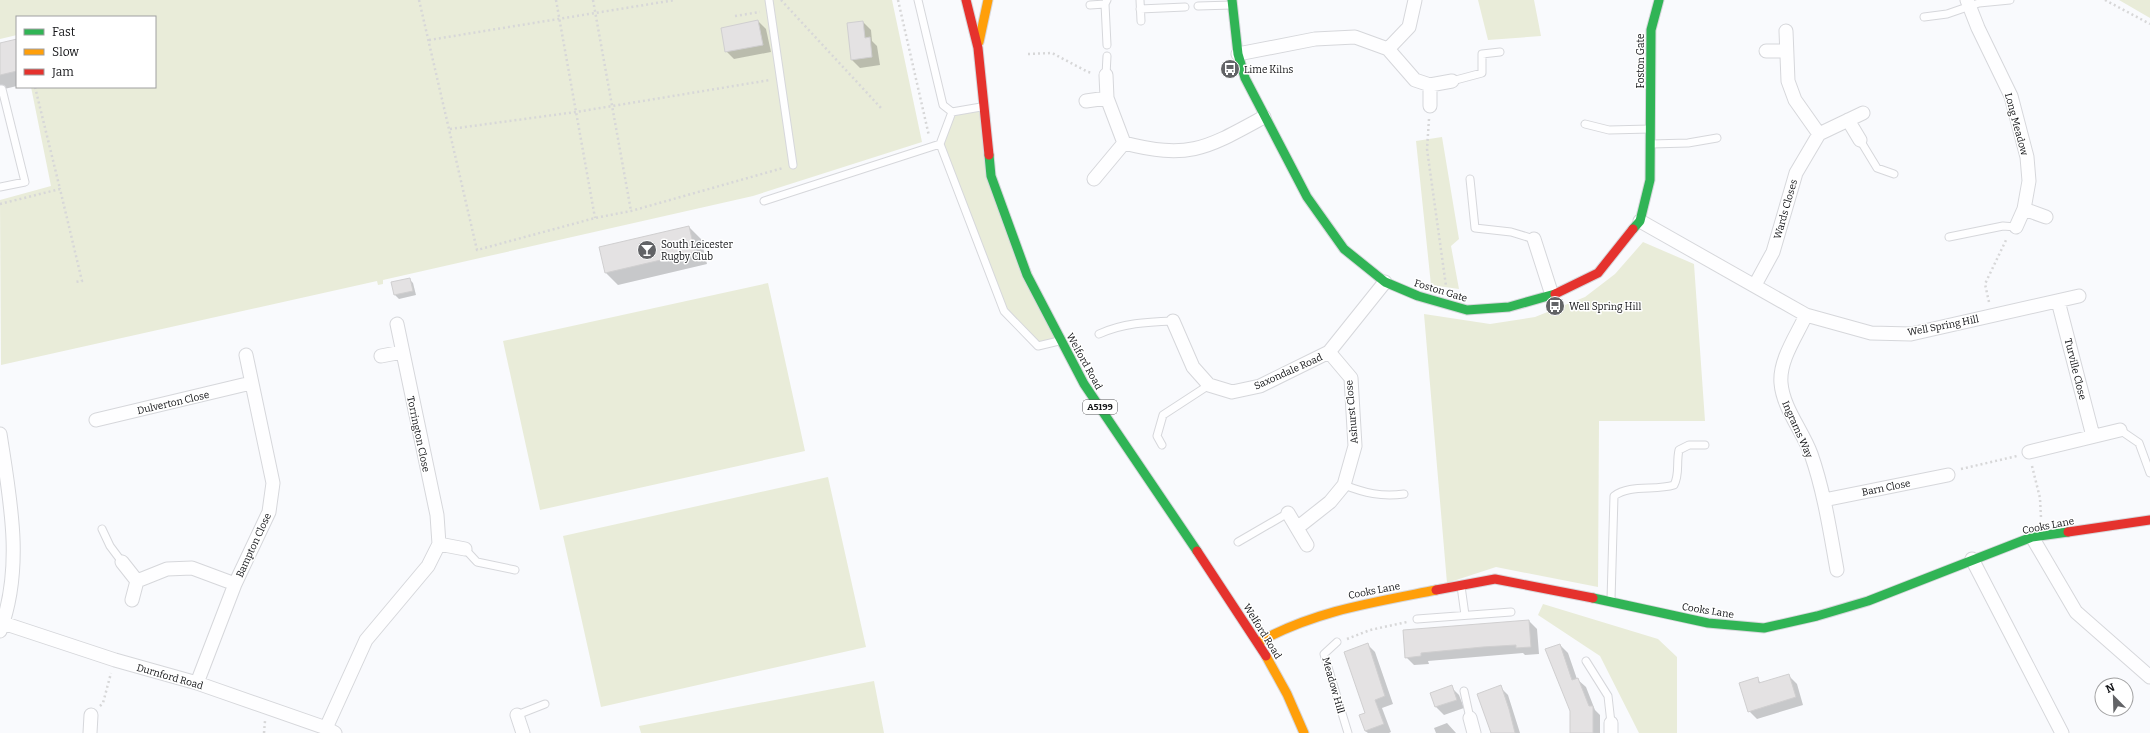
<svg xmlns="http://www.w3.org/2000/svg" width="2150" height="733" font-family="Bitter,serif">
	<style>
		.green { fill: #e9ecd9 }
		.shadow { fill: #0003 }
		.building { fill: #e4e2e3; stroke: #d0cfd0 }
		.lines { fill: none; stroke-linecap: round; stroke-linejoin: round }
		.lane-casing { stroke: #d6d7db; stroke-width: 9 }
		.street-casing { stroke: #d6d7db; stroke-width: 15 }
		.fast-casing { stroke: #d6d7db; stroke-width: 11 }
		.slow-casing { stroke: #d6d7db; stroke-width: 11 }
		.jam-casing { stroke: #d6d7db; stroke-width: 11 }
		.path { stroke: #d7d7d8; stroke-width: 2.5; stroke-dasharray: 2 3; stroke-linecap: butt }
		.lane { stroke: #fefeff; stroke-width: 7 }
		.street { stroke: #fefeff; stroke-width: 13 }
		.fast { stroke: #30b455; stroke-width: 9 }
		.slow { stroke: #ff9f0a; stroke-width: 9 }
		.jam { stroke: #e5322d; stroke-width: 9 }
		.labels { text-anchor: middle; stroke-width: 3; stroke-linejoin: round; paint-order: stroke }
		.shield { fill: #fff; stroke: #58595b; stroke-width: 1 }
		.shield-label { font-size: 9px; font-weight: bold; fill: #111215 }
		.street-label { font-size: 10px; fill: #111215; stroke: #fff }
		.poi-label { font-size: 10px; fill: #111215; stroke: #fff; text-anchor: start }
	</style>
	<rect width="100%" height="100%" fill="#f9fafd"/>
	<!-- green -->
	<path class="green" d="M0,0H892L922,142L753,196L383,280V284L378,285L377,281L1,365L0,200L51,186L31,87H155V17H17V35L0,39Z
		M1478,0H1534L1541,36L1488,40Z
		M2119,0H2150V18Z
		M982,107L991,176L1061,341L1038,346L1004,311L940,144L952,112Z
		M1442,137L1459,239L1451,246L1459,289L1431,285L1416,141Z
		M1643,242L1694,264L1705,421H1599L1598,587L1496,567L1447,583L1424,314L1490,324L1535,317L1585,297L1615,274Z
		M768,283L805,451L540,510L503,341Z
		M828,477L866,647L601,707L563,536Z
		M1543,604L1658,639L1677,657V733H1639L1600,656L1538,615Z
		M874,681L884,733H641L639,726Z"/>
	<!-- shadow -->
	<path class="shadow" d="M758,21L766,29L771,52L734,59L726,51Z
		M863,22L871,30L872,41L877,46L880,65L860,68L852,60Z
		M17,40V86L0,90V44Z
		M689,227L701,239L707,264L618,285L606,273Z
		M409,279L413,283L416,295L399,299L395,295Z
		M1529,621L1537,629L1539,654L1525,655L1523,653L1428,661L1429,664L1414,665L1406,657Z
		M1367,644L1375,652L1393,704L1382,708L1391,732L1389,733H1368L1365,731Z
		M1560,645L1568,653L1577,679L1586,687L1595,710L1600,715V733H1571V711Z
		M1789,676L1797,684L1803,705L1757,719L1749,711L1757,679L1762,684Z
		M1451,687L1459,695L1464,708L1444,715L1436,707L1432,693Z
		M1500,687L1508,695L1520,733H1491L1478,695Z
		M1447,723L1456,733H1436L1434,728Z"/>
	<!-- building -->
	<path class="building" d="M758,20L763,45L725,52L721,28Z
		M863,21L865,38L870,37L872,57L851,60L847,23Z
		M17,39V71L0,75V43Z
		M689,226L695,252L605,273L599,247Z
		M410,278L413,291L394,295L391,282Z
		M1529,620L1531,647L1516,648V645L1483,647L1421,653V656L1405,658L1403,630Z
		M1368,643L1385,696L1375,700L1384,724L1365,731L1359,715L1365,713L1344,652Z
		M1560,644L1572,680L1578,678L1589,706H1593V733H1570V711L1545,649Z
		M1789,674L1796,697L1748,712L1739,683L1758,677L1759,683Z
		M1452,685L1457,700L1435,707L1430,693Z
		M1501,685L1509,709L1515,733H1491L1477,694Z"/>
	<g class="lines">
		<!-- lane casing -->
		<g class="lane-casing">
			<path id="lane" d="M769,0L793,165
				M918,0L943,105L952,112
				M1140,0L1141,21
				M1105,4L1107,45
				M1090,5L1105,4L1107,0
				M1198,6L1232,5
				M1140,9L1185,7
				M1924,17L1947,14L1979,3L2010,0
				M1106,75L1107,56
				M1452,81L1482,73V54L1500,52
				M0,89H2L25,182L0,187
				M981,107L952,112L940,144L1004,311L1038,346L1059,341
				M1585,124L1609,130L1650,129
				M1860,140L1877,168L1894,174
				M1651,144L1688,143L1717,138
				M1470,179L1475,228L1511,232L1534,239
				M764,201L940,144
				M1949,237L2003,226L2016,227
				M1099,334C1123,323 1147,322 1173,321
				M2120,430L2139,443L2150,473
				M1162,445L1157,436L1163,415L1209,385
				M1344,485C1365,493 1381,497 1404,494
				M102,529L110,546L122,562
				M1238,542L1288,513
				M465,549L477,562L515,570
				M1461,586L1465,615
				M1611,600L1614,496C1630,484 1655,491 1674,485C1680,474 1676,463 1679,450L1689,445H1705
				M1417,619L1511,612
				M1337,642L1324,654L1348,733
				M1586,661L1608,696L1611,723
				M1464,691L1470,718
				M517,715L545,704"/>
		</g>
		<!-- street casing -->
		<g class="street-casing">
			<path id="street" d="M1967,0L1978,28L2011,96L2027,157L2029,181L2024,209L2016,227
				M1786,31L1788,81L1795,100L1819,134L1863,113
				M1388,49L1409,27L1415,0
				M1766,51H1785
				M1238,54L1315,39L1355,37L1388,49L1415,80L1430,85L1452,81
				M1106,75L1107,98L1124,143C1190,160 1207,148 1264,117
				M1430,85V106
				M1086,101L1107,98
				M1848,120L1860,140
				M1094,179L1124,143
				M2024,209L2046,217
				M1640,221L1806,315L1871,333L1911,334L2079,296
				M1534,239L1552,295
				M1755,285L1773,252L1796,173L1819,134
				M2058,301L2093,436
				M1806,315C1797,335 1779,360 1781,383C1783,408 1802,430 1811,454C1824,491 1830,531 1837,570
				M1173,321L1193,367L1209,385L1232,392L1260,386L1329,352L1385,282
				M381,356L402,352
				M96,420L251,383
				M0,434C10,499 24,567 0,631
				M2029,452L2120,430
				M1824,500L1948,475
				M1288,513L1307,545
				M1297,528L1330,502L1344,485L1355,446L1351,378L1329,352
				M2032,537L2076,612L2150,677
				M439,544L465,549
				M1972,559L2062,733
				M122,562L137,581L132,600
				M137,581L167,569L192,568L235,584
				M3,623L115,660L197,683L326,728L335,733
				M197,683L235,584L269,512L273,483L246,355
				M517,715L523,733
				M1470,718L1474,733
				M1611,723V733
				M326,728L366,640L428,566L439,544L437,515L397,324
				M90,733L91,715"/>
		</g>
		<!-- fast casing -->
		<g class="fast-casing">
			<path id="fast" d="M1232,0L1238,54L1245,78L1307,197L1344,249L1385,282L1418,296L1467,310L1509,307L1555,294
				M989,155L991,176L1027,275L1084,384L1197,551
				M1633,229L1640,221L1650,180L1651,30L1659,0
				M1593,598L1708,623L1764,628L1817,616L1868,601L2032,537L2068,532"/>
		</g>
		<!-- slow casing -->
		<g class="slow-casing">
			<path id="slow" d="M979,42L988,0
				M1259,642C1314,611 1375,602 1436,590
				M1266,656L1287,694L1304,733"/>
		</g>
		<!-- jam casing -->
		<g class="jam-casing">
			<path id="jam" d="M966,0L978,48L989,155
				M1555,294L1598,273L1633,229
				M2068,532L2150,520
				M1197,551L1266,656
				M1436,590L1495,579L1593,598"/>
		</g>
		<!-- path -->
		<path class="path" d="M419,0L477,250L595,218L631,211L783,168
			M556,0L595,218
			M593,0L631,211
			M781,0L881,108
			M898,0L929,136
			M2105,0L2150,24
			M735,16L760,12
			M429,40L675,0
			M1028,54L1052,53L1088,72L1093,73
			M35,87L60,189
			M1429,119L1427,149L1446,286
			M450,129L576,112L770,80
			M0,204L60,189L82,281L75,282
			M1989,302L1985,284L2007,238
			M2032,466L2040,498L2041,518
			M1961,469L2017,456
			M1347,639L1370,630L1407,622
			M100,706L103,703L111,673
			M264,733L265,721"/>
		<!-- lane -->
		<use href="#lane" class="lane"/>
		<!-- street -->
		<use href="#street" class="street"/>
		<!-- fast -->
		<use href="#fast" class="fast"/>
		<!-- slow -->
		<use href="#slow" class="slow"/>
		<!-- jam -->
		<use href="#jam" class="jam"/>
	</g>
	<!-- icons -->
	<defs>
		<g id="bus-disc" transform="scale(1)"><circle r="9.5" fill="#626366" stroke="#fff"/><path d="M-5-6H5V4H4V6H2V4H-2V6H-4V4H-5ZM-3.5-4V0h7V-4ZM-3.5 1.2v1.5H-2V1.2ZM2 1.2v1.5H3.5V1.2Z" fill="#fff"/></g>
		<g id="bar-disc" transform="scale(1)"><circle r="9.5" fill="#626366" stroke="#fff"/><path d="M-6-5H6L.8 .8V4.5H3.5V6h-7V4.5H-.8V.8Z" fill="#fff"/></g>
	</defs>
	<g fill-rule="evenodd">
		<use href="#bus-disc" x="1230" y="69"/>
		<use href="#bar-disc" x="647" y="250"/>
		<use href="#bus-disc" x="1555" y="306"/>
	</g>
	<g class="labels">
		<!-- shield labels -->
		<rect class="shield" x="1083" y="400" width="34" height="14" rx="3"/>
		<g class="shield-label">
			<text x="1100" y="410">A5199</text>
		</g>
		<!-- street labels -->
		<g class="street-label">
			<text transform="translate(1640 61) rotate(-90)" y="4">Foston Gate</text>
			<text transform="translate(2017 124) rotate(75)" y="4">Long Meadow</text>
			<text transform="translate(1785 209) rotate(-74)" y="4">Wards Closes</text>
			<text transform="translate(1441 290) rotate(17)" y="4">Foston Gate</text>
			<text transform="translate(1943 325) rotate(-11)" y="4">Well Spring Hill</text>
			<text transform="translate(1085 361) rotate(61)" y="4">Welford Road</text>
			<text transform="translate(2076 369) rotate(76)" y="4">Turville Close</text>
			<text transform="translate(1288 371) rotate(-24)" y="4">Saxondale Road</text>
			<text transform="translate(173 402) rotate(-13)" y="4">Dulverton Close</text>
			<text transform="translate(1351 412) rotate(-95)" y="4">Ashurst Close</text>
			<text transform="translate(1798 429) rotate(66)" y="4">Ingrams Way</text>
			<text transform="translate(419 434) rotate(78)" y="4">Torrington Close</text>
			<text transform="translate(1886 487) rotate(-11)" y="4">Barn Close</text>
			<text transform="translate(2048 525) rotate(-11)" y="4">Cooks Lane</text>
			<text transform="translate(253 545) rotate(-65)" y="4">Bampton Close</text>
			<text transform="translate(1374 590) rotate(-11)" y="4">Cooks Lane</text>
			<text transform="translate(1708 610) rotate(9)" y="4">Cooks Lane</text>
			<text transform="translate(1263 631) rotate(58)" y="4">Welford Road</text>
			<text transform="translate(170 676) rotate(16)" y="4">Durnford Road</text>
			<text transform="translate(1334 685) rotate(74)" y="4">Meadow Hill</text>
		</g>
		<!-- poi labels -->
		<g class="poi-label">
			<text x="1244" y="73">Lime Kilns</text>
			<text x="661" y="248">South Leicester<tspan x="661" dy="12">Rugby Club</tspan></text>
			<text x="1569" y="310">Well Spring Hill</text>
		</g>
	</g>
	<!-- legend -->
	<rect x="16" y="16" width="140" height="72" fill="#ffffff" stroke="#a0a0a1"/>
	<rect x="24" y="29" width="20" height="6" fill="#30b455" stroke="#a0a0a1"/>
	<text x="52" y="36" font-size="12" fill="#111215">Fast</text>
	<rect x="24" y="49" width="20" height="6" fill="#ff9f0a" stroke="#a0a0a1"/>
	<text x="52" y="56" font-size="12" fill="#111215">Slow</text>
	<rect x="24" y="69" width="20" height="6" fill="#e5322d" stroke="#a0a0a1"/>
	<text x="52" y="76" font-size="12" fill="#111215">Jam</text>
	<!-- north arrow -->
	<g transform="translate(2114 697) rotate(337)"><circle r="19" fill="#ffffff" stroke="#a0a0a1"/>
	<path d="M0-3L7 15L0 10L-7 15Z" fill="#626366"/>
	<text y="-6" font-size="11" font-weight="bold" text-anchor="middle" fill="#111215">N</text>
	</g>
</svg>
